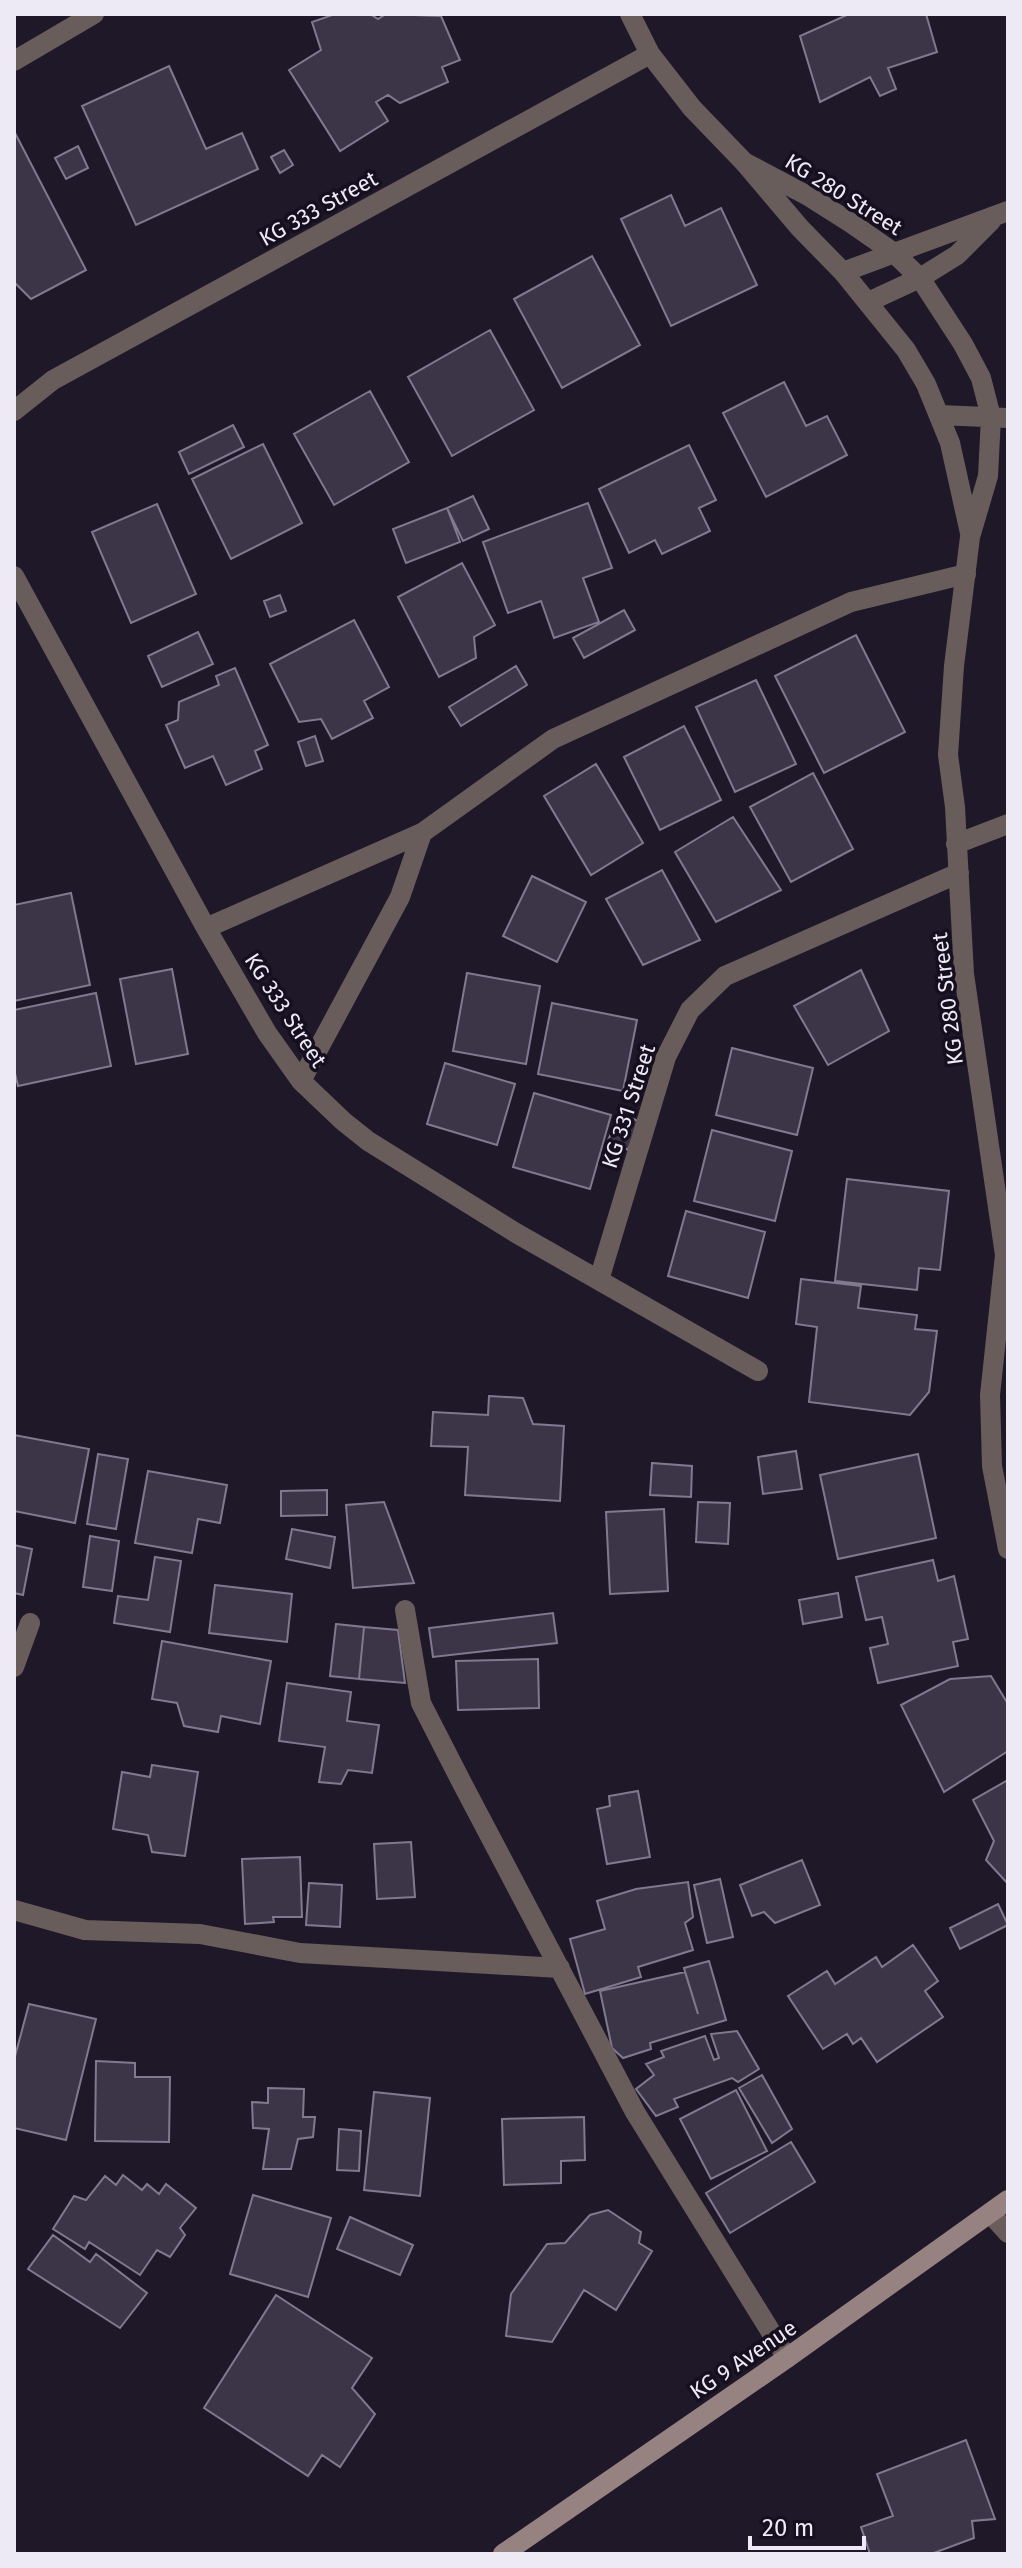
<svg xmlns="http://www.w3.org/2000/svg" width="1022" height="2568" font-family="'Fira Sans',sans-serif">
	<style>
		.building { fill: #3c3548; stroke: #81798f; stroke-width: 2 }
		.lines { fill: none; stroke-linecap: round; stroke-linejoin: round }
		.lane { stroke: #695d5c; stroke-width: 20 }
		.street { stroke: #695d5c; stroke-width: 20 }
		.secondary { stroke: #968381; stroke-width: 20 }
		.labels { text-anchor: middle; stroke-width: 7; stroke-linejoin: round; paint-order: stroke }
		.street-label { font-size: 22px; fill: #ede9f5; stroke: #160f1f }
	</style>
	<rect width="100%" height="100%" fill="#1f1829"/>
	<!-- building -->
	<path class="building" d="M335,14H370L378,19L386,14L441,16L460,60L442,67L448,82L400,103L388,95L376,102L388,121L340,151L289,70L321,50L312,22Z
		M849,14H926L937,52L888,68L896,89L880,96L870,77L820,102L800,36Z
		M169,66L206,149L242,133L258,169L136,225L82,106Z
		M14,131L86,270L31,299L14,282Z
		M78,146L88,168L66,179L55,158Z
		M284,150L293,165L280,173L271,157Z
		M671,195L685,226L721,208L757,285L671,326L621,219Z
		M592,256L640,345L562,388L514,299Z
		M490,330L534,410L452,456L408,377Z
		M784,382L806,426L827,416L847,455L766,497L723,413Z
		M370,391L409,462L334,505L294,434Z
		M233,425L244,447L189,474L179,452Z
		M263,444L302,523L231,559L192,479Z
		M689,445L716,500L699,508L710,531L662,554L655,540L629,553L599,489Z
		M473,496L489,529L463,541L447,508Z
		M588,503L612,568L583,578L599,622L554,638L541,601L508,613L483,542Z
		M157,504L196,594L131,623L92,532Z
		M447,508L460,542L406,563L393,529Z
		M462,563L495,625L474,637L476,658L439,677L398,597Z
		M280,595L286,611L270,617L264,601Z
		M624,610L635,630L584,658L573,638Z
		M354,620L389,687L364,701L373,718L332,739L321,719L299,722L270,664Z
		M198,632L213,664L162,687L148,656Z
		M856,635L905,732L824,773L775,676Z
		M516,666L527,685L461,726L449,707Z
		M235,668L268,745L255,751L262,769L226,785L213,756L185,768L166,725L178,720L179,702L219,685L216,676Z
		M756,680L796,764L735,792L696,707Z
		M684,726L721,800L660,830L624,757Z
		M315,736L323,761L306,766L298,742Z
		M596,764L643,843L591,875L544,796Z
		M813,773L853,849L791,882L750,807Z
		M733,817L781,890L716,922L675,852Z
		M662,870L700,940L643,965L606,899Z
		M532,876L586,902L557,962L503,936Z
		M71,893L90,985L14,1001V905Z
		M172,969L188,1054L136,1064L120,979Z
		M861,970L889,1031L828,1065L794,1006Z
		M467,973L540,986L526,1064L453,1051Z
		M96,993L111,1066L18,1086L14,1069V1010Z
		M552,1003L637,1020L623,1091L538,1074Z
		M732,1048L813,1068L797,1135L716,1115Z
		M445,1063L515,1084L497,1145L427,1124Z
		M534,1093L611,1115L590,1189L513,1167Z
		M621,1113L640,1122L628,1150L608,1140Z
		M712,1130L792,1151L775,1221L694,1201Z
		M847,1179L949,1191L940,1270L919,1268L917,1290L835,1281Z
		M686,1211L765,1232L748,1298L668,1276Z
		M801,1279L861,1286L858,1308L917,1315L915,1329L937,1331L929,1392L910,1415L809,1402L817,1327L796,1324Z
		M489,1396L523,1398L533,1424L564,1426L560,1501L465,1495L468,1447L431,1446L433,1412L488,1415Z
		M14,1435L89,1449L75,1523L14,1511Z
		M796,1451L802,1489L763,1494L758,1457Z
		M98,1454L128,1459L116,1529L87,1524Z
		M918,1454L936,1538L838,1559L820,1475Z
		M652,1463L692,1466L691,1497L650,1495Z
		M148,1471L227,1485L220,1523L198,1519L192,1553L135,1543Z
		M327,1490V1515L281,1516V1491Z
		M384,1502L414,1583L353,1588L346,1505Z
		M698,1502L730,1503L728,1544L696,1542Z
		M664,1509L668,1591L610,1594L606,1512Z
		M292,1529L335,1537L330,1568L286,1559Z
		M90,1536L119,1541L112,1591L83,1587Z
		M14,1545L32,1549L23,1595L14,1593Z
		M155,1557L181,1561L170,1632L114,1623L118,1596L148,1600Z
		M933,1560L938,1581L954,1576L968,1639L953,1642L958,1666L878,1683L870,1648L888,1644L882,1617L866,1620L856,1577Z
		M215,1585L292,1594L287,1642L209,1633Z
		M838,1593L842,1617L803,1624L799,1600Z
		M553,1613L557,1643L433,1657L429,1628Z
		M336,1624L364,1627L359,1679L330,1676Z
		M364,1627L398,1630L405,1683L359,1679Z
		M162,1641L271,1661L260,1724L221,1716L218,1732L184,1726L177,1703L152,1699Z
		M538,1659L539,1708L458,1710L456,1661Z
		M991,1676L1008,1704V1751L944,1792L901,1705L950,1679Z
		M287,1683L351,1692L347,1721L379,1725L372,1773L348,1770L341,1784L319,1782L325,1747L279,1741Z
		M152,1765L198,1772L185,1856L152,1852L148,1835L113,1829L122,1772L150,1777Z
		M1008,1780V1884L986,1860L994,1841L973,1800Z
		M638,1791L650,1857L607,1864L597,1809L610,1806L609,1796Z
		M411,1842L415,1897L377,1899L374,1844Z
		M300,1857L302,1917H273L274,1922L245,1924L242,1859Z
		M802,1860L820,1905L775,1923L764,1912L752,1916L740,1885Z
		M720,1879L733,1937L707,1943L694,1885Z
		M688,1882L693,1917L685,1923L693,1950L638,1967L641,1977L585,1994L570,1939L605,1929L597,1901L636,1889Z
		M309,1883L342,1885L340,1927L306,1925Z
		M998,1904L1008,1925L960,1949L950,1928Z
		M913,1945L938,1981L925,1991L943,2017L877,2062L861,2038L853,2044L847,2034L823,2049L788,1996L827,1971L835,1984L876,1957L882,1967Z
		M709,1961L726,2020L650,2043L651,2049L623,2058L612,2048L600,1991L685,1972L698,2014L684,1968Z
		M29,2004L96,2019L66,2140L14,2128V2060Z
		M737,2031L759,2069L738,2082L732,2078L674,2099L678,2107L656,2116L636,2089L654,2075L646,2064L664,2057L661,2051L705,2036L714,2060L719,2058L711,2034Z
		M96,2061L135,2063V2077H170L169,2142L95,2141Z
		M762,2075L792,2129L772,2143L739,2088Z
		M268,2088L304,2089L303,2117H315L313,2137L298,2139L291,2169H263L269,2129L253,2128L252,2102L268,2103Z
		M736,2090L767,2151L711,2179L680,2119Z
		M374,2092L430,2098L420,2196L364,2190Z
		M584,2117L585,2160L561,2161V2183L504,2185L502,2119Z
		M339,2129L361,2131L359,2171L337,2170Z
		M791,2142L815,2182L730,2233L706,2193Z
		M123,2175L142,2190L147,2184L159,2194L166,2184L196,2208L180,2228L185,2235L170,2257L157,2250L140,2275L89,2242L85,2249L53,2229L74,2196L86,2200L105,2176L116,2185Z
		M253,2195L331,2218L308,2297L230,2274Z
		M608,2210L641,2232L639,2243L652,2251L616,2310L584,2290L552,2342L506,2336L511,2294L547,2244L565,2243L590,2215Z
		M350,2217L413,2245L400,2275L337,2249Z
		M53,2235L90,2262L96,2254L147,2293L120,2328L28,2269Z
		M276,2295L372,2358L352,2388L375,2414L340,2467L322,2455L308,2476L204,2408Z
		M966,2440L995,2519L972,2521L974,2538L931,2554H870L861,2527L893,2516L877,2474Z"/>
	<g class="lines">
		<!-- lane -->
		<path class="lane" d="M990,2213L1008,2233"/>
		<!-- street -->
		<path class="street" d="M630,14L650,54L692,108L744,162L800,228L843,272L906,350L926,384L950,443L970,533
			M14,61L94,14
			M744,162L810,197L851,223L894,253L920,278L963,344L981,378L991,417L988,476L970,537L954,666L948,755L955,807L964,974L1005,1255L990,1395L992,1466L1008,1549
			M843,272L1008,211
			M868,302L920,278L957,255L991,221
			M14,411L53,380L650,54
			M940,415L1008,418
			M14,576L206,928L267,1033L301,1081L343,1121L368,1141L516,1233L758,1371
			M956,844L1008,824
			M206,928L422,833L553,739L851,602L966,574
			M301,1081L400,897L422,833
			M599,1280L666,1057L690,1010L725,976L959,873
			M405,1610L421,1703L463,1785L635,2112L787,2358
			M14,1667L30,1623
			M14,1910L85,1930L200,1934L300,1953L560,1968"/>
		<!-- secondary -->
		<path class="secondary" d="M503,2554L787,2358L1008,2200"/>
	</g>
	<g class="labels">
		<!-- street labels -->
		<g class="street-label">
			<text transform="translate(844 194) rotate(32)" y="8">KG 280 Street</text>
			<text transform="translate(318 208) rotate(-29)" y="8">KG 333 Street</text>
			<text transform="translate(947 999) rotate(-97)" y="8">KG 280 Street</text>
			<text transform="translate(286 1010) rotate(57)" y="8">KG 333 Street</text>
			<text transform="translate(628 1106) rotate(-72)" y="8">KG 331 Street</text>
			<text transform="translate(743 2359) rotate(-34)" y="8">KG 9 Avenue</text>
		</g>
	</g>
	<!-- border -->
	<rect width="1022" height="2568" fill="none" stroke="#ede9f5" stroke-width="32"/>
	<!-- scale -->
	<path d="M750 2536v12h114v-12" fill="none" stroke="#ede9f5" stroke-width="4"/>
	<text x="762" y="2536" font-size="24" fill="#ede9f5" stroke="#160f1f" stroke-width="6" paint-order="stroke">20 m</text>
</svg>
